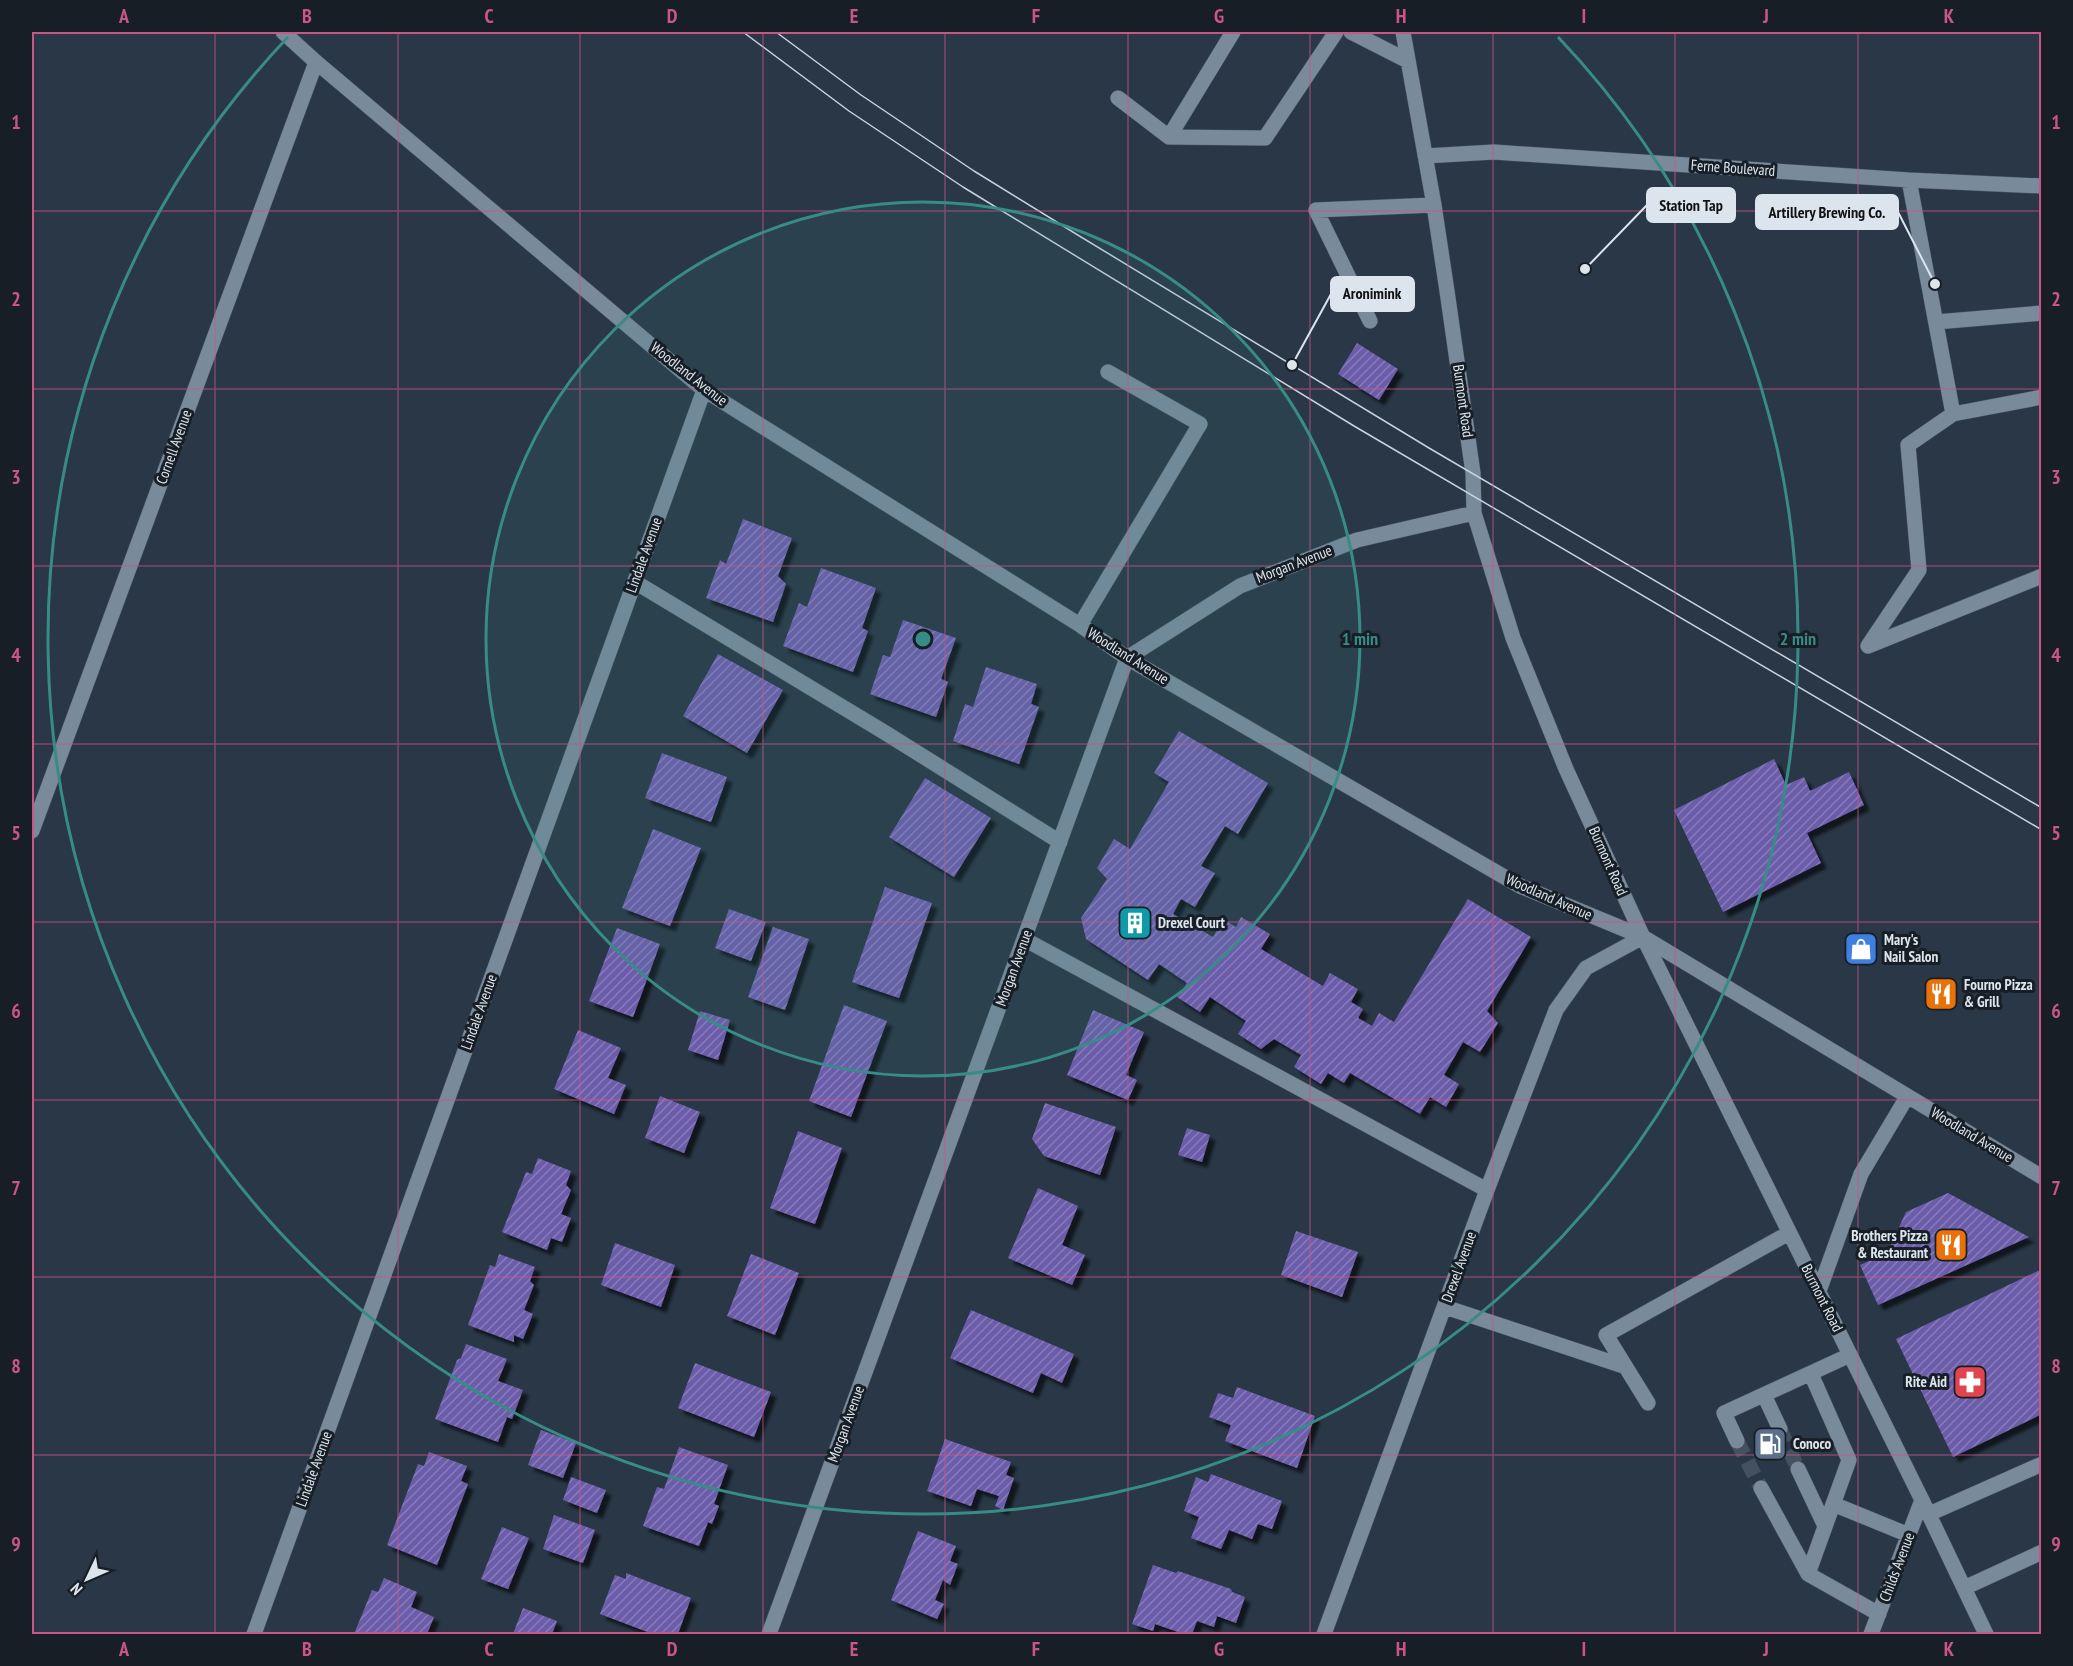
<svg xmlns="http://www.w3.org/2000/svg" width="2073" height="1666" font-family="'PT Sans Narrow',sans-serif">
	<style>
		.building { fill: url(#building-hatch); filter: url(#shadow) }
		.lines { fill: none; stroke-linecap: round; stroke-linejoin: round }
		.minor-tunnel { stroke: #44515f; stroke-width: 15; stroke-dasharray: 15 8; stroke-linecap: butt }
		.minor-casing { stroke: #46525e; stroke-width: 16 }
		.minor { stroke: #798a9b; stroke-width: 15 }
		.tram { stroke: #cad3dd; stroke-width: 1.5 }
		.grid { fill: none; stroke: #ca5687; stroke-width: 1.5; stroke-opacity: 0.55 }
		.ring { fill: none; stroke: #388c88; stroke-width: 3 }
		.labels { text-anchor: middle; stroke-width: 6; stroke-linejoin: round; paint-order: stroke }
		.street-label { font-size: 15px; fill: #dce5ee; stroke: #181e25 }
		.poi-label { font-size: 15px; font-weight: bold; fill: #dce5ee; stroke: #181e25; text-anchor: start }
		.centre { fill: #388c88; stroke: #181e25; stroke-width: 3 }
		.ring-label { font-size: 18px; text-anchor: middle; font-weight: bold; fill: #388c88; stroke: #181e25; stroke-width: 6; stroke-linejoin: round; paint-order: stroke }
		.leader { fill: none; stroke: #dce5ee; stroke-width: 2 }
		.callout-dot { fill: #dce5ee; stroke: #181e25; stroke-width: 2 }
		.callout { fill: #dce5ee; stroke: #dce5ee; stroke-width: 2 }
		.callout-label { font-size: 16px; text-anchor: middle; font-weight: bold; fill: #111 }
		.neatline { fill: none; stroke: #ca5687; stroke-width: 2 }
		.grid-label { font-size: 20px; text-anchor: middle; font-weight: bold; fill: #ca5687 }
	</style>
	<defs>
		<pattern id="building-hatch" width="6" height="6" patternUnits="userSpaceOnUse" patternTransform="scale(1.5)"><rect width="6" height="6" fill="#6c5dab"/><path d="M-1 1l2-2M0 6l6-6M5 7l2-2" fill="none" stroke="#877cbb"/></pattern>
		<filter id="shadow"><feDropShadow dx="5.5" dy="5.5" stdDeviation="1.5" flood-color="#0009"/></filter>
	</defs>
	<rect width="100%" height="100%" fill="#293746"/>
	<!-- building -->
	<path class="building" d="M1357,343L1398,369L1379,400L1338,374Z
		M743,519L792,538L778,576L786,584L773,622L706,598L720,560L726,564Z
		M821,568L876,588L862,628L868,631L853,672L783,646L799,603L807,607Z
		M903,620L956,638L941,679L948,682L936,717L870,694L883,655L890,657Z
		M718,654L783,690L747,753L683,716Z
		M986,667L1037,684L1031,704L1039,707L1019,764L953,741L965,704L973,707Z
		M1179,731L1268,783L1238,834L1225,826L1201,866L1215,873L1195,907L1181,899L1173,914L1213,937L1223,919L1236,927L1241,917L1270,934L1261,949L1323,986L1330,973L1358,989L1351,1002L1363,1009L1358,1018L1372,1026L1379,1013L1394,1022L1468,899L1531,937L1487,1011L1498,1023L1480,1052L1463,1042L1444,1075L1459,1084L1446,1107L1430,1097L1420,1114L1350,1073L1344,1083L1328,1073L1321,1084L1294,1067L1301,1055L1274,1039L1261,1049L1238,1034L1246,1021L1210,997L1200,1012L1177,997L1187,983L1159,964L1148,980L1086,939L1081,918L1107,879L1097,868L1114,839L1130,849L1169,782L1154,773Z
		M662,753L727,777L711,822L645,798Z
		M1774,759L1786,785L1804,777L1810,791L1849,772L1864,805L1807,833L1821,863L1723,912L1674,810Z
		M925,778L991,818L954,877L889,837Z
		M653,829L701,848L670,926L622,908Z
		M885,887L932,903L899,998L852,982Z
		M729,909L766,922L751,961L715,948Z
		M773,927L809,939L785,1010L748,997Z
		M617,928L660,944L633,1017L589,1001Z
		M844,1005L887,1021L851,1117L809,1101Z
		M1093,1010L1144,1032L1126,1075L1137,1080L1128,1100L1067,1075Z
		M700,1011L730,1020L718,1060L688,1050Z
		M578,1030L621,1048L608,1078L626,1085L614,1114L554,1089Z
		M660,1096L700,1112L684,1153L645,1138Z
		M1045,1103L1116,1127L1100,1175L1044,1156L1032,1139Z
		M1187,1128L1210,1135L1202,1162L1178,1155Z
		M798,1131L842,1148L815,1224L770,1208Z
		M538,1158L571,1171L566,1185L571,1190L561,1214L571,1218L562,1242L551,1238L547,1250L502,1232L526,1172L532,1174Z
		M1038,1188L1078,1206L1062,1245L1085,1255L1072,1285L1008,1258Z
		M1948,1193L2029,1237L1878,1305L1860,1265L1887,1253L1906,1212Z
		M1296,1231L1358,1252L1342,1297L1281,1275Z
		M615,1243L675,1265L661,1307L601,1285Z
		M499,1254L535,1267L530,1281L534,1285L524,1310L533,1314L523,1339L514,1335V1342L468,1325L490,1265L495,1267Z
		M751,1254L799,1273L775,1335L727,1316Z
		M2042,1269V1414L1953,1457L1896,1339Z
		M971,1310L1074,1354L1062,1383L1041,1373L1033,1393L950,1358Z
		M466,1344L507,1359L498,1381L523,1390L512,1419L507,1417L498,1442L435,1419L457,1360L461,1358Z
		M695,1363L771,1392L754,1437L678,1408Z
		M1237,1387L1315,1416L1297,1468L1225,1441L1231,1425L1209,1417L1218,1393L1233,1398Z
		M541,1430L576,1443L563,1478L528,1465Z
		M945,1439L1011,1462L1006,1475L1014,1478L1003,1510L995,1506L999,1496L977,1489L971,1506L927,1491Z
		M679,1447L728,1465L714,1504L719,1506L712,1524L708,1522L699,1546L643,1526L657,1487L664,1489Z
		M429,1452L467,1466L461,1481L468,1484L437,1565L387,1545L418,1464L424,1466Z
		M1211,1474L1282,1501L1272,1529L1258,1524L1252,1539L1229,1530L1221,1549L1191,1538L1199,1517L1184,1511L1196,1477L1208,1482Z
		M571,1477L606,1490L597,1513L563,1500Z
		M554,1515L595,1530L583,1563L543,1549Z
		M502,1527L529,1538L508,1589L481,1579Z
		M918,1531L956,1546L950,1561L958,1564L950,1585L943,1580L935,1600L944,1604L937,1619L891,1600Z
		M1153,1565L1176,1573L1178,1571L1231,1589L1232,1592L1245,1597L1236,1623L1217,1616L1214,1627L1197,1621L1192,1634H1184L1155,1624L1153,1631L1132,1624Z
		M626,1573L691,1598L678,1634H653L600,1614L615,1575L626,1579Z
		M384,1578L417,1592L411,1607L434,1617L427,1634H354L372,1590L378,1592Z
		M523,1608L557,1621L552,1634H513Z"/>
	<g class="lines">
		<!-- minor-tunnel -->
		<path class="minor-tunnel" d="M1780,1429L1798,1469
			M1737,1441L1761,1488"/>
		<!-- minor casing -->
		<g class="minor-casing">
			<path id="minor" d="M283,32L316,62L704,390L1080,625L1127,658L1520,886L1643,937L2042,1177
				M1351,32L1408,61
				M1403,32L1434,205L1447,291L1473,473L1474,513L1513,638L1566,769L1643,937L1922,1500L1986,1634
				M1118,98L1169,137L1265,138L1336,32
				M1169,137L1233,32
				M1425,156L1494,152L1909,180L2042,186
				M1909,180L1953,414L2042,397
				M1370,321L1316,210L1434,205
				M1936,322L2042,313
				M635,582L884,732L1060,842
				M1080,625L1200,424L1108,372
				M1868,646L1919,570L1908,445L1953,414
				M1868,646L2042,576
				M32,831L316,62
				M1024,939L1487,1190
				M1819,1291L1861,1174L1907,1097
				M1445,1307L1626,1367
				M1811,1374L1849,1460L1808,1574L1879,1614
				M1764,1395L1780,1429
				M1648,1403L1606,1335L1789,1233
				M1737,1441L1724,1413L1850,1355
				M1798,1469L1825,1526
				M1761,1488L1808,1574
				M1833,1504L1909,1535
				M1929,1514L2042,1464
				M1964,1588L2042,1552
				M254,1634L704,390
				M769,1634L1127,658L1240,586L1357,540L1474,513
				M1324,1634L1487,1190L1556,1010L1586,968L1643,937
				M1871,1634L1922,1500"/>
		</g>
		<!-- minor -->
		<use href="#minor" class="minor"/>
		<!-- tram -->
		<path class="tram" d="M743,32L849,111L963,187L1354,426L2042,830
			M776,32L861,95L974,171L1081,237L1429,448L2042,808"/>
	</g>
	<!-- grid -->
	<path class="grid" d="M215,32V1634M398,32V1634M580,32V1634M763,32V1634M945,32V1634M1128,32V1634M1310,32V1634M1493,32V1634M1675,32V1634M1858,32V1634M32,211H2042M32,389H2042M32,566H2042M32,744H2042M32,922H2042M32,1100H2042M32,1277H2042M32,1455H2042"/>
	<!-- distance rings -->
	<circle cx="923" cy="639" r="437" fill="#388c88" fill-opacity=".12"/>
	<g class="ring">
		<circle cx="923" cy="639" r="437"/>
		<path d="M1558 37A875 875 0 1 1 288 37"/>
	</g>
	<!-- icons -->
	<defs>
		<g id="building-square" transform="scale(1.725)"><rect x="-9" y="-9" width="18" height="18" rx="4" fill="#0f9aa8" stroke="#181e25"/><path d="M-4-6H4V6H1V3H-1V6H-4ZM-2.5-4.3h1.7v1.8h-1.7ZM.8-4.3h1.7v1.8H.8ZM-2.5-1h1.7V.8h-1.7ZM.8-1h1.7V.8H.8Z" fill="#fff"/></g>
		<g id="shop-square" transform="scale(1.725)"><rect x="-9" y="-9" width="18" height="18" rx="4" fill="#3f7fe0" stroke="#181e25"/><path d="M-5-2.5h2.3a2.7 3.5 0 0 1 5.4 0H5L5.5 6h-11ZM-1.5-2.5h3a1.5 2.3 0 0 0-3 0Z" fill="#fff"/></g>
		<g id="restaurant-square" transform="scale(1.725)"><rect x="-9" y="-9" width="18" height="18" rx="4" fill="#e8710a" stroke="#181e25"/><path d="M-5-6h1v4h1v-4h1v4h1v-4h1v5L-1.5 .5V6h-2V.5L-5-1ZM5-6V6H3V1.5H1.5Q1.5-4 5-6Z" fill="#fff"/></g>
		<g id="pharmacy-square" transform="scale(1.725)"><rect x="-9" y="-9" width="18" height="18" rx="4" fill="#e0444e" stroke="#181e25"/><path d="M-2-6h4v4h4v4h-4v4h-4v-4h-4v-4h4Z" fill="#fff"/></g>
		<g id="fuel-square" transform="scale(1.725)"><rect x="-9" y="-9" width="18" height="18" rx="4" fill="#5c6f8a" stroke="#181e25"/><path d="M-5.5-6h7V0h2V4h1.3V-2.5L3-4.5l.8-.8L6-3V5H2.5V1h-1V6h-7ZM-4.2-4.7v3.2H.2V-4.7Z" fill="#fff"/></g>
	</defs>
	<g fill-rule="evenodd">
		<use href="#building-square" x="1135" y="923"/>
		<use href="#shop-square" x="1861" y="949"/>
		<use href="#restaurant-square" x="1941" y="994"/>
		<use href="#restaurant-square" x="1951" y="1245"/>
		<use href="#pharmacy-square" x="1970" y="1382"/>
		<use href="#fuel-square" x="1770" y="1444"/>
	</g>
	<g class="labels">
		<!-- street labels -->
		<g class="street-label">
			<text transform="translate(1733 168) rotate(4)" y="5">Ferne Boulevard</text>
			<text transform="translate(689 374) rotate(38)" y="5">Woodland Avenue</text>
			<text transform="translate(1463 401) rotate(82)" y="5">Burmont Road</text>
			<text transform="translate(174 447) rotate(-70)" y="5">Cornell Avenue</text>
			<text transform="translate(644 555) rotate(-70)" y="5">Lindale Avenue</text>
			<text transform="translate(1294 564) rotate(-21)" y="5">Morgan Avenue</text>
			<text transform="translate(1128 656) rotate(32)" y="5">Woodland Avenue</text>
			<text transform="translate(1608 861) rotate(66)" y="5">Burmont Road</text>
			<text transform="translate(1549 897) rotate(24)" y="5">Woodland Avenue</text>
			<text transform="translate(1014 968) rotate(-70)" y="5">Morgan Avenue</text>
			<text transform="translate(479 1012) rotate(-70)" y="5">Lindale Avenue</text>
			<text transform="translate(1972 1135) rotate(31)" y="5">Woodland Avenue</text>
			<text transform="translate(1459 1267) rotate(-70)" y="5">Drexel Avenue</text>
			<text transform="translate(1822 1298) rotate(63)" y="5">Burmont Road</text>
			<text transform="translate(846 1424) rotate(-70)" y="5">Morgan Avenue</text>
			<text transform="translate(314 1469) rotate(-70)" y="5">Lindale Avenue</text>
			<text transform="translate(1897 1567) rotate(-69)" y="5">Childs Avenue</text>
		</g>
		<!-- poi labels -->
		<g class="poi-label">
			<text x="1158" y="928">Drexel Court</text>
			<text x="1884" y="945">Mary's<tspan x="1884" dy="17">Nail Salon</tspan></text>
			<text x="1964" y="990">Fourno Pizza<tspan x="1964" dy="17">&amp; Grill</tspan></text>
			<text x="1928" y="1241" text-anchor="end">Brothers Pizza<tspan x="1928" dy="17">&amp; Restaurant</tspan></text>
			<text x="1947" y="1387" text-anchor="end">Rite Aid</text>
			<text x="1793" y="1449">Conoco</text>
		</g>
	</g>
	<circle cx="923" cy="639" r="9" class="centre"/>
	<g class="ring-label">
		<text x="1360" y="645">1 min</text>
		<text x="1798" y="645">2 min</text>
	</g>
	<!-- callouts -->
	<path class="leader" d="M1585 269L1647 205M1935 284L1898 212M1292 365L1331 294"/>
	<g class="callout-dot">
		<circle cx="1585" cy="269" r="6"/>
		<circle cx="1935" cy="284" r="6"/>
		<circle cx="1292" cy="365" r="6"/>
	</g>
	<g class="callout">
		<rect x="1647" y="188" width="88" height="34" rx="6"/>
		<rect x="1756" y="195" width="142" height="34" rx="6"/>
		<rect x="1331" y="277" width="83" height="34" rx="6"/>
	</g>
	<g class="callout-label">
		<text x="1691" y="211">Station Tap</text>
		<text x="1827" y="218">Artillery Brewing Co.</text>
		<text x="1372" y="299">Aronimink</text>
	</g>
	<!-- border -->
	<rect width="2073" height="1666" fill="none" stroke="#181e25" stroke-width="66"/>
	<!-- north arrow -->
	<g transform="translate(87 1579) rotate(226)" stroke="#181e25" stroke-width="4.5" paint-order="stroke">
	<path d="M0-4.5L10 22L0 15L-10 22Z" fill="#dce5ee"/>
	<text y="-9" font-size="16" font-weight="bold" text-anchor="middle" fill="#dce5ee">N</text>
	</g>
	<rect x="33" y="33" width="2007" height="1600" class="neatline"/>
	<g class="grid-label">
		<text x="124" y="23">A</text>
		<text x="307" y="23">B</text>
		<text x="489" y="23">C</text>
		<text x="672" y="23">D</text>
		<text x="854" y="23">E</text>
		<text x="1036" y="23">F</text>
		<text x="1219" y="23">G</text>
		<text x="1401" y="23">H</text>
		<text x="1584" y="23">I</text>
		<text x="1766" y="23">J</text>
		<text x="1949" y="23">K</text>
		<text x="16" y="129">1</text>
		<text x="2056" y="129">1</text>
		<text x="16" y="306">2</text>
		<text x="2056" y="306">2</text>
		<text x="16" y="484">3</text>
		<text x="2056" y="484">3</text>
		<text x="16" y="662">4</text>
		<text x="2056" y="662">4</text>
		<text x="16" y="840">5</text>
		<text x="2056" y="840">5</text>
		<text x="16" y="1018">6</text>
		<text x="2056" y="1018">6</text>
		<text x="16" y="1195">7</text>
		<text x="2056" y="1195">7</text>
		<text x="16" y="1373">8</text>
		<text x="2056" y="1373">8</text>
		<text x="16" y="1551">9</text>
		<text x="2056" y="1551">9</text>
		<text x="124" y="1656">A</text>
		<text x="307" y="1656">B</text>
		<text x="489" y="1656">C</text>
		<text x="672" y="1656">D</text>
		<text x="854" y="1656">E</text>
		<text x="1036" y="1656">F</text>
		<text x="1219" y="1656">G</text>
		<text x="1401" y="1656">H</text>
		<text x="1584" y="1656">I</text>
		<text x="1766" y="1656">J</text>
		<text x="1949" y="1656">K</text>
	</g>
</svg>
